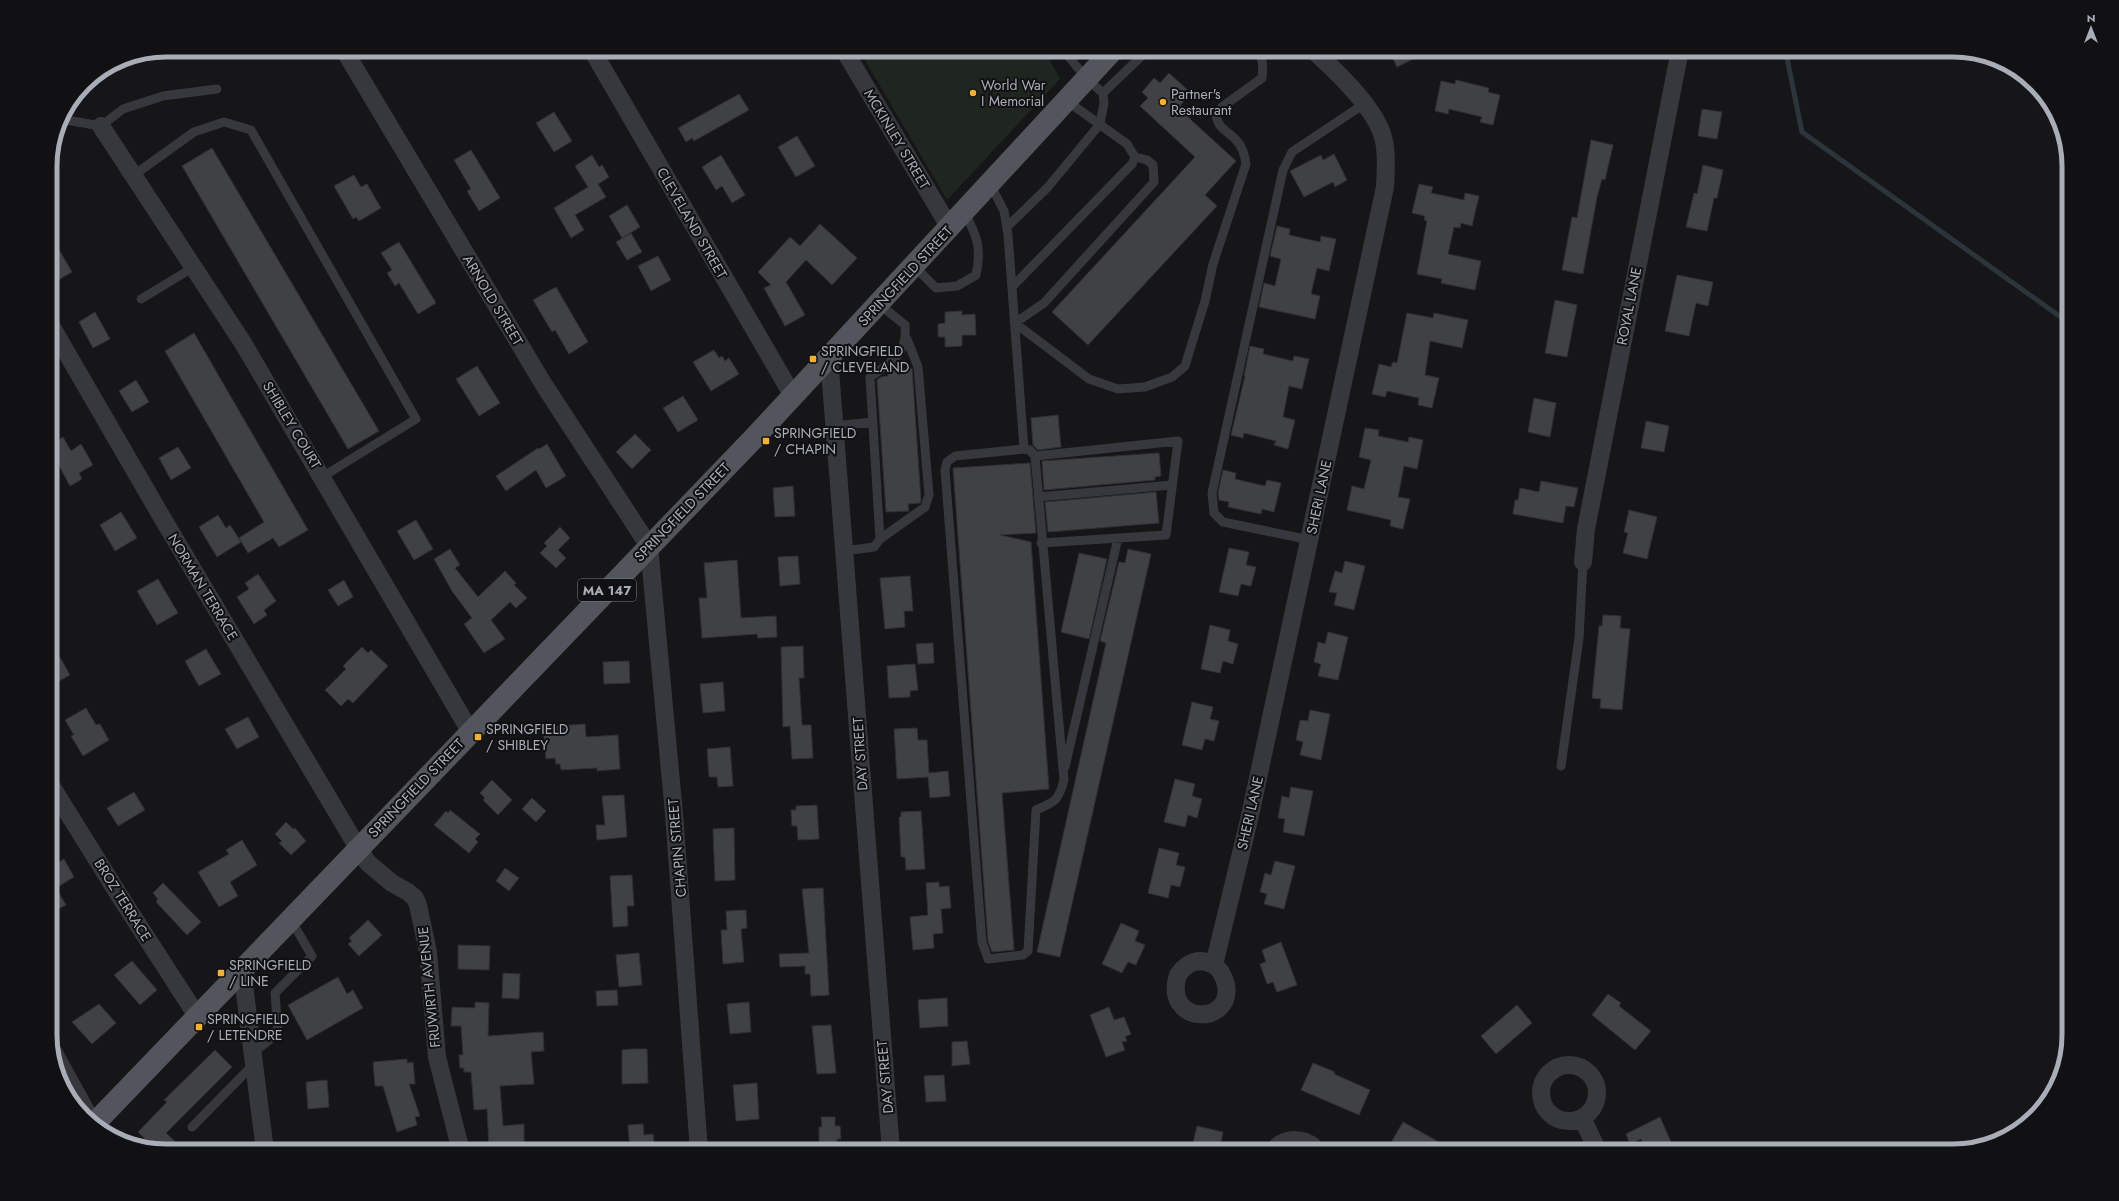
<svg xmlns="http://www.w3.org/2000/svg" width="2119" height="1201" font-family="Jost,sans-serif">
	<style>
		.green { fill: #1e261f }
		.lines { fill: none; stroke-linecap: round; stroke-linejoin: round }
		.stream { stroke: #2c353c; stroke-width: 5 }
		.building { fill: #404145; stroke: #303034 }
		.service { stroke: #37383d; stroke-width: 9 }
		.minor { stroke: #37383d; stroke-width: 18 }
		.primary { stroke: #53555c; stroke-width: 22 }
		.poi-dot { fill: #f2b134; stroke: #111113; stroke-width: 1.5 }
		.labels { text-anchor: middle; stroke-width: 4; stroke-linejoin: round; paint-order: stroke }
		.shield { fill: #111113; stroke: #7b7e86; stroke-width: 1 }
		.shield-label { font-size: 13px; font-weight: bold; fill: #a8adb8 }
		.poi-label { font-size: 14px; fill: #a8adb8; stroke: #111113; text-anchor: start }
		.street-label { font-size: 14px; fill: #a8adb8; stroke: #111113 }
		.rim { fill: none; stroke: #a8adb8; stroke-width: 5 }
	</style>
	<rect width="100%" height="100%" fill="#161618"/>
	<!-- green -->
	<path class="green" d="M859,50H1044L1060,79L947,200Z"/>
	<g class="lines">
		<!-- stream -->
		<path class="stream" d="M1786,53L1802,132L2069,323"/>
	</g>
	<!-- building -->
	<path class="building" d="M1389,50H1431L1397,67Z
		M1169,73L1191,93L1178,108L1236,161L1205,195L1217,206L1088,345L1052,312L1195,157L1140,106L1148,98L1142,92L1154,78L1160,83Z
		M1456,80L1489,88L1488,92L1500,95L1493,125L1480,122L1482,117L1449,109L1448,114L1435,111L1441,81L1455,84Z
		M739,94L749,110L694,141L692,138L686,142L678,128Z
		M1702,109L1722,112L1717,139L1698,136Z
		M554,112L572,141L554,152L536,123Z
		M797,136L815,166L796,177L778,147Z
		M1591,140L1613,145L1605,180L1602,179L1597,197L1583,274L1562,270L1572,217L1577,218Z
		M212,148L379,431L348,449L182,166Z
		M471,150L500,198L479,211L467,191L471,189L454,160Z
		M1334,154L1347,180L1335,187L1333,182L1304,197L1290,171L1321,155L1323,160Z
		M592,155L599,167L602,165L609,177L598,184L606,197L575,215L584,230L571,238L554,208L588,187L575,166Z
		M721,155L745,195L732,203L722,186L716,190L702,167Z
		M1703,165L1723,170L1717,198H1714L1707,231L1686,227L1694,193L1697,194Z
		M354,175L361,187L367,184L381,208L359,221L356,217L353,219L334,186Z
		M1419,184L1433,187L1431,193L1464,200L1465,193L1479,196L1472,226L1461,223L1460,228L1454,227L1448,254L1481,261L1475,290L1441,283L1442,279L1417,274L1427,221L1424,220L1425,216L1412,213Z
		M627,205L640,227L622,238L609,216Z
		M820,224L857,258L832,285L806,260L786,282L805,315L785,326L764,288L771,285L758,272L790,237L800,246Z
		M1277,226L1290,229L1289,235L1320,242L1321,236L1336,239L1329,271L1317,268L1311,294L1320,296L1315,319L1259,307L1264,283L1275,286L1281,259L1270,256Z
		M631,233L642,252L627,260L616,242Z
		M50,234L72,272L55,282L50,273Z
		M399,242L436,303L418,314L399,283L395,286L387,273L392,270L381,253Z
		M658,256L671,280L651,291L638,266Z
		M1677,275L1713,282L1708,306L1696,303L1689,336L1665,331Z
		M556,287L588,342L569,354L555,330L552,332L533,300Z
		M1555,300L1577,305L1567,357L1545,353Z
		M962,311V315L975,314L976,335H962V346L945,347V337H938V324L945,323V312Z
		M95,312L110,339L93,348L79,322Z
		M1407,313L1433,318L1434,313L1468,320L1462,348L1430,341L1425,375L1439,378L1432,408L1418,405L1419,398L1387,391L1385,397L1372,394L1379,364L1391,367L1393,362L1397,363Z
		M194,333L308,530L279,547L273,538L248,553L239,538L264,522L165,351Z
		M1250,346L1264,349L1263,354L1293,361L1294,356L1309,359L1302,389L1289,386L1283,417L1295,420L1288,449L1274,445L1276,441L1244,433L1243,438L1231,435L1245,376H1244Z
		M714,350L719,358L722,356L725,361L729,358L739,374L711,391L693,362Z
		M477,366L500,403L479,416L456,379Z
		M912,368L921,501L920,503L908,504L909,511L886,512L877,380L881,377L888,376V372L891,370Z
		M136,380L149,402L132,412L119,391Z
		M683,396L698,420L678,432L663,408Z
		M1534,398L1556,403L1550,437L1528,432Z
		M1058,415L1061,447L1038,450L1033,445L1031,418Z
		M1646,421L1669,426L1664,452L1641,448Z
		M1365,428L1379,430L1378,436L1408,442L1409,437L1423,440L1417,469L1404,466L1398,497L1410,499L1403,529L1390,526L1391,520L1347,510L1352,486L1364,489L1371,460L1359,457Z
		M635,434L651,450L632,469L616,452Z
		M63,437L71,451L81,444L93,465L79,473L82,479L70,486L50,449V445Z
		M547,444L566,476L546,488L536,470L506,491L496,476L538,448L539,449Z
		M178,447L191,468L171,480L159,458Z
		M1159,453L1161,476L1155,477V480L1044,490L1042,461Z
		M1030,463L1036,533L1000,535L1031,542L1049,789L1002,793L1014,950L992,952L988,941L953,468Z
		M1223,470L1236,473L1235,479L1265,486L1267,480L1281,483L1274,512L1262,509L1261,514L1228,507L1229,502L1219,500L1218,493Z
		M1541,481L1578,488L1574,507L1566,506L1563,523L1513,514L1515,500H1518L1520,488L1539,492Z
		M793,486L795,516L775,517L773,488Z
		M1156,492L1159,523L1048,532L1045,502Z
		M1629,510L1657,517L1647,559L1623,553L1628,533L1624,532Z
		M121,512L137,538L115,551L100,525Z
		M218,515L226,528L230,525L241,542L217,557L199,527Z
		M416,520L433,549L414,560L397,531Z
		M560,527L570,538L558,550L566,558L556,568L540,553L547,546L544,543Z
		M1229,548L1249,552L1246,565L1256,567L1251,586L1241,584L1238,596L1219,592Z
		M450,549L460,565L455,568L478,597L505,571L516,583L514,585L527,598L516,608L510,602L491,620L505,639L484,653L464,624L472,618L452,591L434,559Z
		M1128,549L1151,554L1060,957L1037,952L1106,643L1100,641L1119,562L1125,563Z
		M1079,553L1107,559L1089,639L1061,632Z
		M798,556L800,584L780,586L778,557Z
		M737,560L741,618L776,616L777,637L758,638L757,634L702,638L699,598H707L704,563Z
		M1345,561L1365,566L1354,610L1334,605L1337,593L1329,592L1335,571L1342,573Z
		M258,574L276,601L264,610L267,615L254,624L237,597L249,589L245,583Z
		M910,576L913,611H904L905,627L885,629L880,578Z
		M158,579L178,613L157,625L137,591Z
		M344,580L353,597L338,606L328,590Z
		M1603,615L1621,616L1620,628L1630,629L1622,710L1600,708L1601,699L1592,698L1599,626H1602Z
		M1210,625L1230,630L1228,641L1238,644L1233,664L1223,661L1220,673L1201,669Z
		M1328,632L1348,637L1338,680L1318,676L1321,664L1314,662L1318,642L1325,644Z
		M50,640L70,675L50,686Z
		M933,643L934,663L918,664L916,644Z
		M803,646L804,678H799L802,725H811L813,758L792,759L790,726L783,727L781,647Z
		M362,647L368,653L371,650L388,666L353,703L348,699L341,706L325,690L346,669L343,666Z
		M206,649L221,674L199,686L185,661Z
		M629,661L630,683L604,684L603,662Z
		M915,664L918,690L910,691V697L889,698L887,666Z
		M723,682L725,711L703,713L700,684Z
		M1192,702L1213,707L1210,719L1219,721L1214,741L1205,739L1202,750L1182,745Z
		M86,708L96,725L100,724L109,740L83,756L71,736L74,735L65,720Z
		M1310,710L1330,714L1321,760L1300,755L1303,742L1296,740L1300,720L1308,721Z
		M248,717L259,737L237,749L225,729Z
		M585,724L586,737L618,735L620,769L597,771V768L561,770L560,764H556L555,758L546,759L543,727Z
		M917,728L918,740H927L929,773L948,771L950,796L930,798L928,777L897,779L894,729Z
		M730,747L733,786L718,787L717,777H709L707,749Z
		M1175,779L1195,784L1192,796L1202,799L1197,818L1188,815L1185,827L1164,822Z
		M492,780L512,800L498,815L483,800L485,798L480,793Z
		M1291,787L1313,791L1304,836L1283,832L1285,819L1278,818L1282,796L1289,798Z
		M134,792L145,810L118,826L107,808Z
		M624,795L627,837L597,840L596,825H605L602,796Z
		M532,798L546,811L536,822L522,809Z
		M817,805L819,839L798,840L797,826H792L791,810H796V806Z
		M450,810L480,834L475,839L478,842L469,853L434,825L446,811L448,813Z
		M921,811L925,869L906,870L905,857H901L899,817H901V812Z
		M286,822L293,829L295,828L306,841L291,855L279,843L282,841L275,834Z
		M734,828L735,880L715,881L713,829Z
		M242,840L257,865L230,882L238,896L219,907L198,872L229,854L226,850Z
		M1159,848L1179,853L1176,865L1185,867L1180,887L1171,885L1168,898L1148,893Z
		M64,859L74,877L56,888L66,905L50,913V867Z
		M1275,861L1295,866L1284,909L1264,904L1267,894L1260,892L1265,873L1271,875Z
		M505,868L519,878L509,891L496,881Z
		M632,875L634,906H627L628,926L613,927L610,876Z
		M939,882V887L949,886L951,908L941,909L943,933L933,934L934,948L913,950L910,917L928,915L926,883Z
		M163,883L201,922L187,935L156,902L158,899L153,893Z
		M823,888L829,995L811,996L810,974H805V966L780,967L779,954L809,953L802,889Z
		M746,910L747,928L741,929L744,962L723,964L721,930H727L726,911Z
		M368,920L382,935L359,956L348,944L352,941L349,938Z
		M1121,923L1139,931L1135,941L1145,945L1136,965L1128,962L1122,973L1102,964Z
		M1281,942L1297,985L1277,992L1273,982L1267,984L1260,964L1266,962L1262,950Z
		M458,945L490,946L489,970L458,969Z
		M639,953L642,985L619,987L616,955Z
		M132,961L157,990L140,1005L114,975Z
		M503,973L520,974L519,999L502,998Z
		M338,977L347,994L353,990L363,1008L307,1040L288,1005Z
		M617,990L618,1005L597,1006L596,991Z
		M1608,994L1621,1003L1619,1006L1651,1031L1635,1050L1592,1015Z
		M947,998L948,1026L920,1028L918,1000Z
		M475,1002L489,1003L488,1036L543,1032L544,1051L531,1052L534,1084L500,1086L503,1126L524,1124V1145L489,1147L487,1109L474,1110L471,1072H464V1068H460L459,1055H463L461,1026H451L452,1007L475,1008Z
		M749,1002L751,1032L730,1034L727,1004Z
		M99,1004L116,1023L92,1044L72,1022Z
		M1517,1005L1532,1023L1496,1054L1481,1036Z
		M1109,1007L1114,1020L1124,1017L1131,1034L1125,1037L1127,1041L1122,1042L1125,1050L1106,1057L1090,1015Z
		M831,1025L836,1073L817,1074L812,1026Z
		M967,1041L970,1064L952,1066V1042Z
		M631,1049H647L648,1083L622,1084V1050Z
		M215,1050L232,1067L166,1133L185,1151H166L154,1148L138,1132L167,1102L164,1100Z
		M407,1059V1063L413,1062L415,1084H409L420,1116L415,1117L417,1125L397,1132L383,1086H375L373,1062Z
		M1313,1063L1335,1072L1334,1074L1370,1090L1359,1115L1301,1090Z
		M944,1075L946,1101L926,1102L924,1076Z
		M327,1080L329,1107L308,1109L306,1082Z
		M757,1083L759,1119L736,1121L733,1085Z
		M821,1117H835V1126H840L841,1139H837L838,1151H824V1142L819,1143V1127H822Z
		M1660,1117L1675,1151H1647L1641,1139L1630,1144L1626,1134Z
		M1403,1122L1455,1151H1410L1392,1141Z
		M643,1124L644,1135L653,1134L655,1151H630L628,1125Z
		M1197,1126L1223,1132L1219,1151H1191Z"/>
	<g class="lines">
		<!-- service -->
		<path class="service" d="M1063,50L1087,79L1103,93
			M1067,101L1127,144L1135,157L1147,160L1153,165L1154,182L1044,303L1015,323L1089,379L1118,389L1145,387L1172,377L1185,366L1205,301L1213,264L1246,164C1245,156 1242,146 1236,140C1228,131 1218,129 1216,115L1222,107L1262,78C1263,68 1264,58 1256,50
			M60,119L101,126L123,109L163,96L217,89
			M134,175L194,132L224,122L251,130L416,419L322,477
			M990,184L1004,211L1008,235L1024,449
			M1007,227L1048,187L1100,124L1104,103L1103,93L1148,50
			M914,266L936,288L957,286L976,275C982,249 977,235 964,212
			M1012,287L1132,164L1135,157
			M141,299L194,267
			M834,426L873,422
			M1024,449L1030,450L1035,456L1064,780C1059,800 1055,802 1036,810L1028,951L1023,955L988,959L982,942L945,470L947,462L955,456Z
			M1035,456L1178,441L1166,535L1041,543
			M1038,497L1172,485
			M880,539L925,507L929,495L918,367L907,339
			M1310,540L1223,522L1214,513L1212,493L1283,170L1292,152L1364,104
			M844,551L874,547L880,539L870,377C891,362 908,355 905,325L879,304
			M1561,766L1579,638L1583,562
			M1065,767L1118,538
			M253,1053L278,1033L275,993L312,956L291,920
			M192,1127L253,1065"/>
		<!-- minor -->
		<path class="minor" d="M344,50L544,385L649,546L674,814L699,1151
			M592,50L793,396
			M844,50L950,228
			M101,126L243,343L470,731
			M50,324L160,514L358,848L368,863L392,883L408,892L415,898L418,905L428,952L437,1057L461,1151
			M829,357L891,1151
			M1583,562L1586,529L1680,50
			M50,784L119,895L197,1016
			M1214,965C1199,957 1187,962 1178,975C1162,1024 1233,1027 1226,985C1224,976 1221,970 1214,965L1249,820L1385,187C1386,172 1387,156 1384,141C1378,110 1336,71 1313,50
			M242,969L265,1151
			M54,1053L91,1120
			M1541 1093a28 28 0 1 1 56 0a28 28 0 1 1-56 0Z
			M1582,1118L1598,1151
			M1273,1151C1285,1136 1306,1137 1318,1151"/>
		<!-- primary -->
		<path class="primary" d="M95,1123L754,438L1113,50"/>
	</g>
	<!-- markers -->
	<g class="poi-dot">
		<circle cx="973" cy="93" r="4"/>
		<circle cx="1163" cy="102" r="4"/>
		<rect x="809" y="355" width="8" height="8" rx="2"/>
		<rect x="762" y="437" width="8" height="8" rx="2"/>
		<rect x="474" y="733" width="8" height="8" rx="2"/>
		<rect x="217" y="969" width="8" height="8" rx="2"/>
		<rect x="195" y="1023" width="8" height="8" rx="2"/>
	</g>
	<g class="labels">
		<!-- shield labels -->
		<rect class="shield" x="578" y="579" width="58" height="22" rx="3"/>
		<g class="shield-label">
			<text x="607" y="595">MA 147</text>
		</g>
		<!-- poi labels -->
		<g class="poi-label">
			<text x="981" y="90">World War<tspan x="981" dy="16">I Memorial</tspan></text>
			<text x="1171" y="99">Partner's<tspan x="1171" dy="16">Restaurant</tspan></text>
			<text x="821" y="356">SPRINGFIELD<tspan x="821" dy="16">/ CLEVELAND</tspan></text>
			<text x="774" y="438">SPRINGFIELD<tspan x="774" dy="16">/ CHAPIN</tspan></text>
			<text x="486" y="734">SPRINGFIELD<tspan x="486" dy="16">/ SHIBLEY</tspan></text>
			<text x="229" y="970">SPRINGFIELD<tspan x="229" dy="16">/ LINE</tspan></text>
			<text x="207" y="1024">SPRINGFIELD<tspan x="207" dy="16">/ LETENDRE</tspan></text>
		</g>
		<!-- street labels -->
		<g class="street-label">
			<text transform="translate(897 139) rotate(59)" y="5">MCKINLEY STREET</text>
			<text transform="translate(692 223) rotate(60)" y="5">CLEVELAND STREET</text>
			<text transform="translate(905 276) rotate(-47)" y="5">SPRINGFIELD STREET</text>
			<text transform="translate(493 300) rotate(59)" y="5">ARNOLD STREET</text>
			<text transform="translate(1629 306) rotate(-79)" y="5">ROYAL LANE</text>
			<text transform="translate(292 425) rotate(59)" y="5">SHIBLEY COURT</text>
			<text transform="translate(1319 497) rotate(-78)" y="5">SHERI LANE</text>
			<text transform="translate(682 512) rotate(-46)" y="5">SPRINGFIELD STREET</text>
			<text transform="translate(203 587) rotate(59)" y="5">NORMAN TERRACE</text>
			<text transform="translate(860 754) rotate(-94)" y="5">DAY STREET</text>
			<text transform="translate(416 788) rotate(-46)" y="5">SPRINGFIELD STREET</text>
			<text transform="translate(1250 813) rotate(-77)" y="5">SHERI LANE</text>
			<text transform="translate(677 848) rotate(-95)" y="5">CHAPIN STREET</text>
			<text transform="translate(123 900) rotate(58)" y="5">BROZ TERRACE</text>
			<text transform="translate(429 987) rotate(-96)" y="5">FRUWIRTH AVENUE</text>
			<text transform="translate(885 1077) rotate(-95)" y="5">DAY STREET</text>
		</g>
	</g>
	<!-- crop -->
	<path d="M0 0H2119V1201H0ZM166 57H1953A109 109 0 0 1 2062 166V1035A109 109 0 0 1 1953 1144H166A109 109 0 0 1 57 1035V166A109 109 0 0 1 166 57Z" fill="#111113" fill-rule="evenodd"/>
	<path class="rim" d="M166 57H1953A109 109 0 0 1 2062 166V1035A109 109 0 0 1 1953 1144H166A109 109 0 0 1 57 1035V166A109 109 0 0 1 166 57Z"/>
	<!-- north arrow -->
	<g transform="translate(2091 28)" stroke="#111113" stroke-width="3" paint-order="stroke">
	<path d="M0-3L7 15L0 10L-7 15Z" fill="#a8adb8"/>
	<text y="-6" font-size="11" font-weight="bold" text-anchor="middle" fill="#a8adb8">N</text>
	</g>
</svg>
